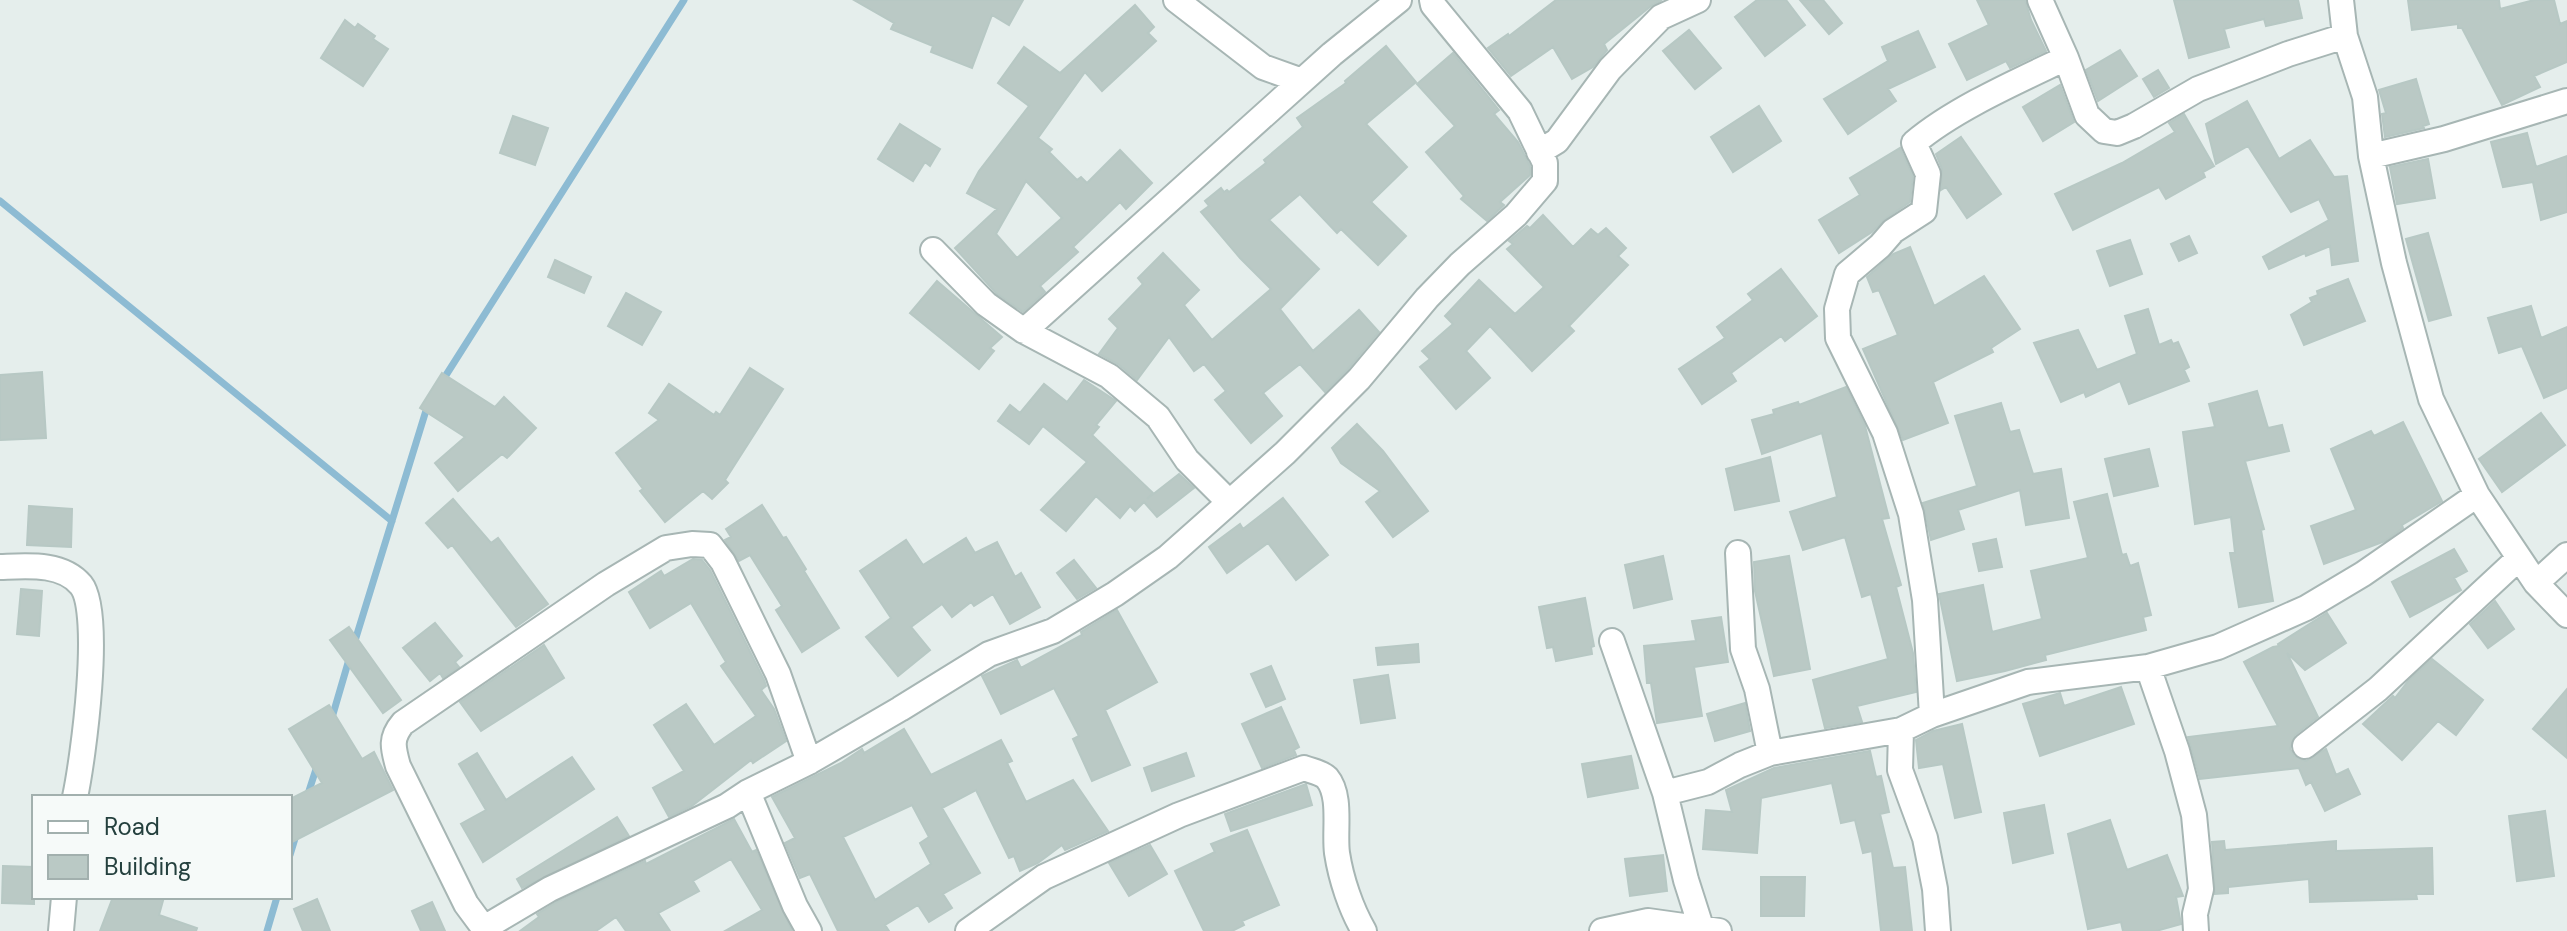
<svg xmlns="http://www.w3.org/2000/svg" width="2567" height="931" font-family="'DM Sans',sans-serif">
	<style>
		.lines { fill: none; stroke-linecap: round; stroke-linejoin: round }
		.stream { stroke: #8dbbd3; stroke-width: 7 }
		.building { fill: #bac9c5; stroke: #b7c8c4; stroke-width: 2; fill-rule: evenodd }
		.street-casing { stroke: #a7b6b4; stroke-width: 28 }
		.street { stroke: #fff; stroke-width: 24 }
	</style>
	<rect width="100%" height="100%" fill="#e5eeec"/>
	<g class="lines">
		<!-- stream -->
		<path class="stream" d="M0,201L392,521
			M441,383L684,0
			M354,644L428,404
			M331,721L350,656
			M307,797L318,763
			M290,855L297,832
			M267,931L277,897"/>
	</g>
	<!-- building -->
	<path class="building" d="M854,0H1023L1009,25L992,15L972,68L931,52L933,46L891,29L894,23Z
		M1556,0H1662L1651,6L1604,44L1607,50L1593,67L1572,79L1553,47L1511,76L1488,48L1508,34L1509,36Z
		M1757,0H1786L1805,25L1765,56L1735,17Z
		M1800,0H1823L1842,23L1829,34Z
		M1977,0H2025L2031,20L2046,51L2010,68L2006,61L1967,80L1949,44L1989,25Z
		M2174,0H2298L2302,18L2266,26L2264,19L2224,29L2229,47L2189,58Z
		M2408,0H2499L2500,9L2534,0H2554L2560,24L2567,21V62L2534,76L2540,87L2502,105L2462,28H2458V24L2412,30Z
		M1135,5L1154,27L1148,33L1156,41L1102,91L1085,72L1038,138L1052,149L1049,152L1077,180L1081,177L1087,183L1120,150L1152,183L1126,209L1120,202L1073,247L1078,252L1040,286L1045,292L1023,312L996,293L955,248L997,209L967,193L979,171L1029,106L998,83L1024,47L1060,73ZM1026,181L1062,218L1017,258L996,234Z
		M345,20L355,28L358,24L375,36L373,39L388,49L363,86L321,58Z
		M1689,30L1721,68L1695,89L1663,51Z
		M1918,31L1935,67L1888,89L1896,101L1848,134L1824,99L1888,61L1882,47Z
		M1386,46L1416,82L1366,124L1407,167L1371,202L1406,236L1378,265L1341,229L1337,233L1300,194L1269,220L1319,269L1280,309L1313,351L1359,310L1379,332L1348,369L1325,392L1300,364L1263,393L1282,416L1251,443L1215,400L1226,391L1204,364L1194,371L1169,337L1137,380L1118,364L1099,354L1118,328L1109,319L1143,284L1138,278L1163,253L1199,290L1184,305L1212,340L1271,289L1240,258L1201,212L1209,206L1205,201L1221,188L1224,192L1227,190L1229,192L1266,163L1264,160L1303,127L1297,118L1346,83L1345,81Z
		M2120,50L2137,76L2098,101L2086,70Z
		M1453,53L1499,110L1494,114L1518,142L1530,166V175L1500,202L1504,205L1487,221L1461,199L1464,196L1426,152L1455,126L1417,84Z
		M2158,70L2169,88L2154,97L2143,79Z
		M2416,79L2429,124L2423,126L2424,128L2385,137L2382,114L2386,113L2379,90Z
		M2060,85L2074,122L2043,141L2023,107Z
		M2247,101L2279,159L2310,140L2334,177L2347,176L2358,261L2332,265L2330,246L2306,256L2305,253L2269,269L2263,257L2329,220L2319,199L2291,212L2248,146L2216,164L2206,124Z
		M1759,106L1781,141L1733,172L1711,137Z
		M2184,114L2214,166L2203,172L2205,177L2166,199L2159,187L2073,230L2055,194L2122,163L2175,132L2169,123Z
		M513,116L548,128L535,165L500,153Z
		M900,124L940,149L930,166L925,162L913,181L878,159Z
		M2527,133L2536,167L2567,156V212L2541,220L2533,182L2503,187L2491,142Z
		M1961,137L2001,194L1967,218L1946,187L1941,190L1942,169L1936,154Z
		M1900,148L1913,176L1910,202L1885,219L1872,232L1839,253L1819,220L1860,195L1850,178Z
		M2428,159L2435,198L2397,204L2390,167Z
		M1543,215L1573,247L1591,229L1598,235L1606,228L1626,248L1618,256L1628,265L1569,326L1574,331L1532,371L1490,326L1466,351L1490,378L1456,409L1420,367L1430,359L1422,351L1453,324L1445,316L1479,280L1515,314L1544,287L1507,249L1513,244L1509,241L1527,226L1530,228Z
		M2428,233L2451,315L2429,321L2406,239Z
		M2189,236L2197,253L2179,261L2171,244Z
		M2130,240L2142,274L2110,286L2097,251Z
		M1910,247L1934,306L1984,276L2020,329L1991,348L1993,352L1933,382L1948,423L1903,440L1863,349L1898,335L1879,290L1873,292L1867,277L1893,254Z
		M555,260L591,277L584,293L548,277Z
		M1781,269L1817,316L1785,341L1781,336L1731,373L1736,381L1702,404L1679,369L1725,338L1717,327L1753,300L1748,294Z
		M2348,279L2365,321L2304,345L2291,315L2312,302L2310,298L2318,295L2317,291Z
		M937,281L1002,337L990,348L994,351L979,369L910,313Z
		M626,293L661,312L642,345L608,326Z
		M2531,306L2541,338L2567,327V388L2544,398L2522,346L2499,353L2488,318Z
		M2148,309L2159,345L2171,340L2173,344L2178,342L2189,367L2184,370L2189,381L2129,404L2120,381L2086,397L2084,392L2061,402L2034,343L2078,330L2097,370L2137,354L2125,316Z
		M750,368L783,389L725,480L728,483L712,499L703,491L665,522L640,491L643,489L616,453L659,420L649,413L669,384L714,415L716,412L720,415Z
		M42,372L46,438L0,440V375Z
		M442,373L495,407L504,397L536,428L507,458L502,454L458,491L435,463L465,437L420,408Z
		M1084,380L1116,401L1096,425L1099,427L1092,435L1153,493L1147,499L1179,474L1194,488L1157,517L1144,502L1135,511L1130,506L1120,518L1096,496L1066,531L1041,510L1087,462L1043,426L1029,444L998,421L1010,405L1020,413L1044,384L1067,402Z
		M1846,387L1865,426L1889,518L1882,519L1901,585L1896,587L1913,653L1916,692L1857,706L1862,722L1825,728L1813,680L1888,659L1871,594L1862,597L1845,537L1803,550L1790,512L1837,497L1822,433L1762,454L1752,420L1774,414L1773,410L1798,402L1799,405Z
		M2257,391L2268,428L2282,425L2289,451L2245,461L2264,529L2261,530L2273,601L2239,607L2230,553H2235L2231,517L2195,524L2183,432L2215,427L2209,404Z
		M2001,403L2010,432L2019,430L2033,474L2061,469L2069,518L2026,525L2020,490L1958,510L1964,529L1931,540L1923,503L1977,486L1955,416Z
		M2541,413L2565,445L2502,492L2479,459Z
		M2403,422L2442,501L2402,525L2403,528L2385,541L2324,564L2311,526L2356,510L2331,449L2371,431L2374,436Z
		M1357,424L1383,451L1428,511L1393,537L1366,502L1380,491L1341,463L1332,448Z
		M2149,449L2158,486L2114,496L2105,459Z
		M1770,457L1779,501L1735,510L1726,469Z
		M2107,494L2122,555L2126,554L2130,566L2138,563L2151,615L2143,617L2146,630L2045,655L2046,660L2005,671L1957,681L1939,594L1983,585L1992,632L2042,619L2031,571L2088,558L2074,502Z
		M1283,498L1328,555L1296,580L1268,543L1227,573L1209,547L1240,524L1243,529Z
		M453,499L491,543L498,538L548,604L516,627L452,545L448,548L426,523Z
		M762,505L783,538L786,537L806,569L804,571L839,628L802,652L776,610L782,606L750,555L739,561L725,540L731,537L726,529Z
		M29,506L72,509L71,547L27,545Z
		M966,538L975,553L997,542L1015,577L1021,573L1040,607L1010,624L993,594L974,606L971,602L952,617L942,604L911,627L930,650L898,676L866,637L891,618L860,571L906,540L923,565Z
		M1996,539L2002,567L1979,571L1973,544Z
		M2454,549L2467,571L2454,578L2461,590L2410,617L2392,582Z
		M1663,556L1672,599L1634,608L1625,565Z
		M1789,556L1810,669L1774,676L1755,591L1754,562Z
		M693,559L702,560L710,570L764,680L766,686L761,690L774,709L786,741L753,763L751,760L692,806L669,817L653,788L684,771L654,725L686,704L714,745L756,716L721,666L726,662L691,603L650,628L629,592L661,571L664,576Z
		M1074,560L1096,588L1077,599L1057,573Z
		M21,589L42,591L39,636L17,634Z
		M1585,598L1594,646L1591,647L1592,654L1556,661L1553,647L1547,648L1539,607Z
		M2495,601L2514,629L2488,648L2470,624Z
		M1117,610L1157,682L1105,710L1130,765L1092,781L1073,739L1079,736L1054,688L1001,714L982,676L1017,660L1021,668L1082,635L1081,632Z
		M2327,613L2346,643L2305,670L2287,653L2318,717L2295,735L2290,749L2294,756L2306,761L2326,749L2336,775L2348,769L2360,794L2325,811L2311,782L2306,785L2299,768L2200,779L2188,737L2278,726L2244,662L2273,647L2279,646L2278,644Z
		M1721,617L1728,662L1694,667L1702,716L1657,723L1651,683H1647L1644,646L1696,641L1692,621Z
		M435,623L462,656L455,662L459,667L443,678L440,673L430,681L403,648Z
		M349,627L401,700L383,713L330,640Z
		M1418,644L1419,662L1378,665L1376,648Z
		M544,645L564,678L481,731L460,702Z
		M2432,659L2483,700L2456,735L2438,721L2402,760L2363,724L2393,696L2395,698L2409,680Z
		M1271,666L1285,699L1266,707L1251,674Z
		M1388,675L1395,718L1361,723L1354,680Z
		M2121,687L2134,724L2040,756L2023,704L2060,693L2064,706Z
		M2567,689V758L2533,729Z
		M1745,703L1750,731L1715,741L1707,714Z
		M329,705L362,759L374,752L393,790L290,843V799L322,783L289,729Z
		M1281,707L1299,747L1294,750L1296,755L1262,768L1242,724Z
		M1962,724L1981,812L1955,818L1943,764L1919,768L1916,740L1933,731Z
		M904,729L931,775L1001,740L1012,761L1007,763L1026,802L1073,780L1108,831L1065,850L1062,845L1038,863L1020,871L1014,856L1009,858L976,790L942,808L980,873L943,894L952,908L929,922L918,905L885,925L889,931H838L810,874L800,878L785,843L795,838L772,797L841,763L862,749L864,753ZM912,805L929,837L920,843L931,864L875,900L843,837Z
		M1870,751L1876,777L1881,776L1889,812L1880,814L1893,868L1905,867L1912,931H1881L1872,851L1863,853L1855,820L1841,823L1832,783L1761,798L1757,853L1703,849L1706,810L1732,812L1726,790L1774,768Z
		M477,753L506,800L572,757L594,789L483,862L461,824L486,810L459,764Z
		M1186,753L1194,776L1152,791L1144,768Z
		M1631,756L1638,788L1588,797L1582,764Z
		M1306,784L1312,805L1231,831L1225,814Z
		M2044,805L2053,853L2013,863L2004,813Z
		M2545,811L2554,876L2517,881L2509,816Z
		M617,817L629,836L522,888L517,879Z
		M734,819L752,852L756,850L792,931H725L762,910L731,859L693,881L699,891L658,913L670,931H626L616,917L596,931H520L539,917L537,914L557,902L645,861L646,864Z
		M2110,820L2127,870L2167,855L2183,896L2176,897L2181,924L2156,931H2123L2121,922L2088,929L2068,834Z
		M1247,830L1279,905L1242,921L1244,925L1232,931H1204L1175,871L1215,852L1211,844Z
		M2224,841L2225,850L2336,841V851L2432,848L2433,894H2416L2417,899L2310,902L2309,879L2228,887V893L2215,894L2212,842Z
		M1150,845L1167,874L1129,896L1109,863Z
		M1663,855L1667,891L1630,896L1625,859Z
		M3,866L34,867V904L2,903Z
		M1761,877H1805L1804,916H1761Z
		M113,897H164L159,915L197,928L196,931H100Z
		M317,899L330,931H303L294,909Z
		M432,902L445,931H421L412,911Z"/>
	<g class="lines">
		<!-- street casing -->
		<g class="street-casing">
			<path id="street" d="M1176,0L1263,67L1302,81
				M2040,0L2066,58L2087,115L2104,131L2117,133L2134,126L2198,89L2288,54L2345,36
				M2341,0L2345,36L2365,97L2371,156L2394,263L2431,399L2477,495L2536,583L2567,615
				M1539,152L1557,141L1610,69L1661,17L1698,0
				M2371,156L2444,139L2567,101
				M933,250L986,304L1024,331L1109,376L1158,417L1187,460L1229,502
				M1024,331L1332,54L1399,0
				M1738,553L1743,649L1757,689L1770,753
				M0,567C26,566 62,562 81,585C103,612 83,760 75,797
				M2536,583L2567,555
				M1612,641L1665,793L1686,880L1701,927
				M2148,667L2177,751L2194,815L2201,889L2195,914L2196,931
				M1932,715L1925,600L1911,514L1885,433L1838,338L1837,309L1847,274L1880,246L1893,231L1924,211L1928,174L1914,143C1954,109 2018,81 2066,58
				M1901,730L1900,770L1925,838L1935,889L1938,931
				M2305,746L2378,689L2519,558
				M748,792L795,906L809,931
				M1665,793L1708,782L1740,765L1770,753L1901,730L1932,715L2028,682L2148,667L2218,647L2306,608L2363,574L2477,495
				M484,928L550,889L727,806L748,792L809,762L900,709L989,654L1053,631L1115,594L1168,557L1285,453L1359,379L1427,298L1460,264L1516,215L1545,181V163L1520,111L1433,5L1432,0
				M61,931L64,897
				M486,931L466,904L398,766C393,748 390,738 403,723L606,584L666,548L692,544L710,545L723,562L778,674L809,762
				M968,931L1044,877L1179,815L1304,768C1311,771 1321,772 1327,778C1342,796 1334,831 1337,853C1341,879 1351,909 1364,931
				M1602,931L1648,921L1719,931"/>
		</g>
		<!-- street -->
		<use href="#street" class="street"/>
	</g>
	<!-- legend -->
	<rect x="32" y="795" width="260" height="104" fill="#f6faf9" stroke="#a2b0ae" stroke-width="2"/>
	<rect x="48" y="821" width="40" height="12" fill="#ffffff" stroke="#a2b0ae" stroke-width="2"/>
	<text x="104" y="835" font-size="24" fill="#24403e">Road</text>
	<rect x="48" y="855" width="40" height="24" fill="#bac9c5" stroke="#a2b0ae" stroke-width="2"/>
	<text x="104" y="875" font-size="24" fill="#24403e">Building</text>
</svg>
